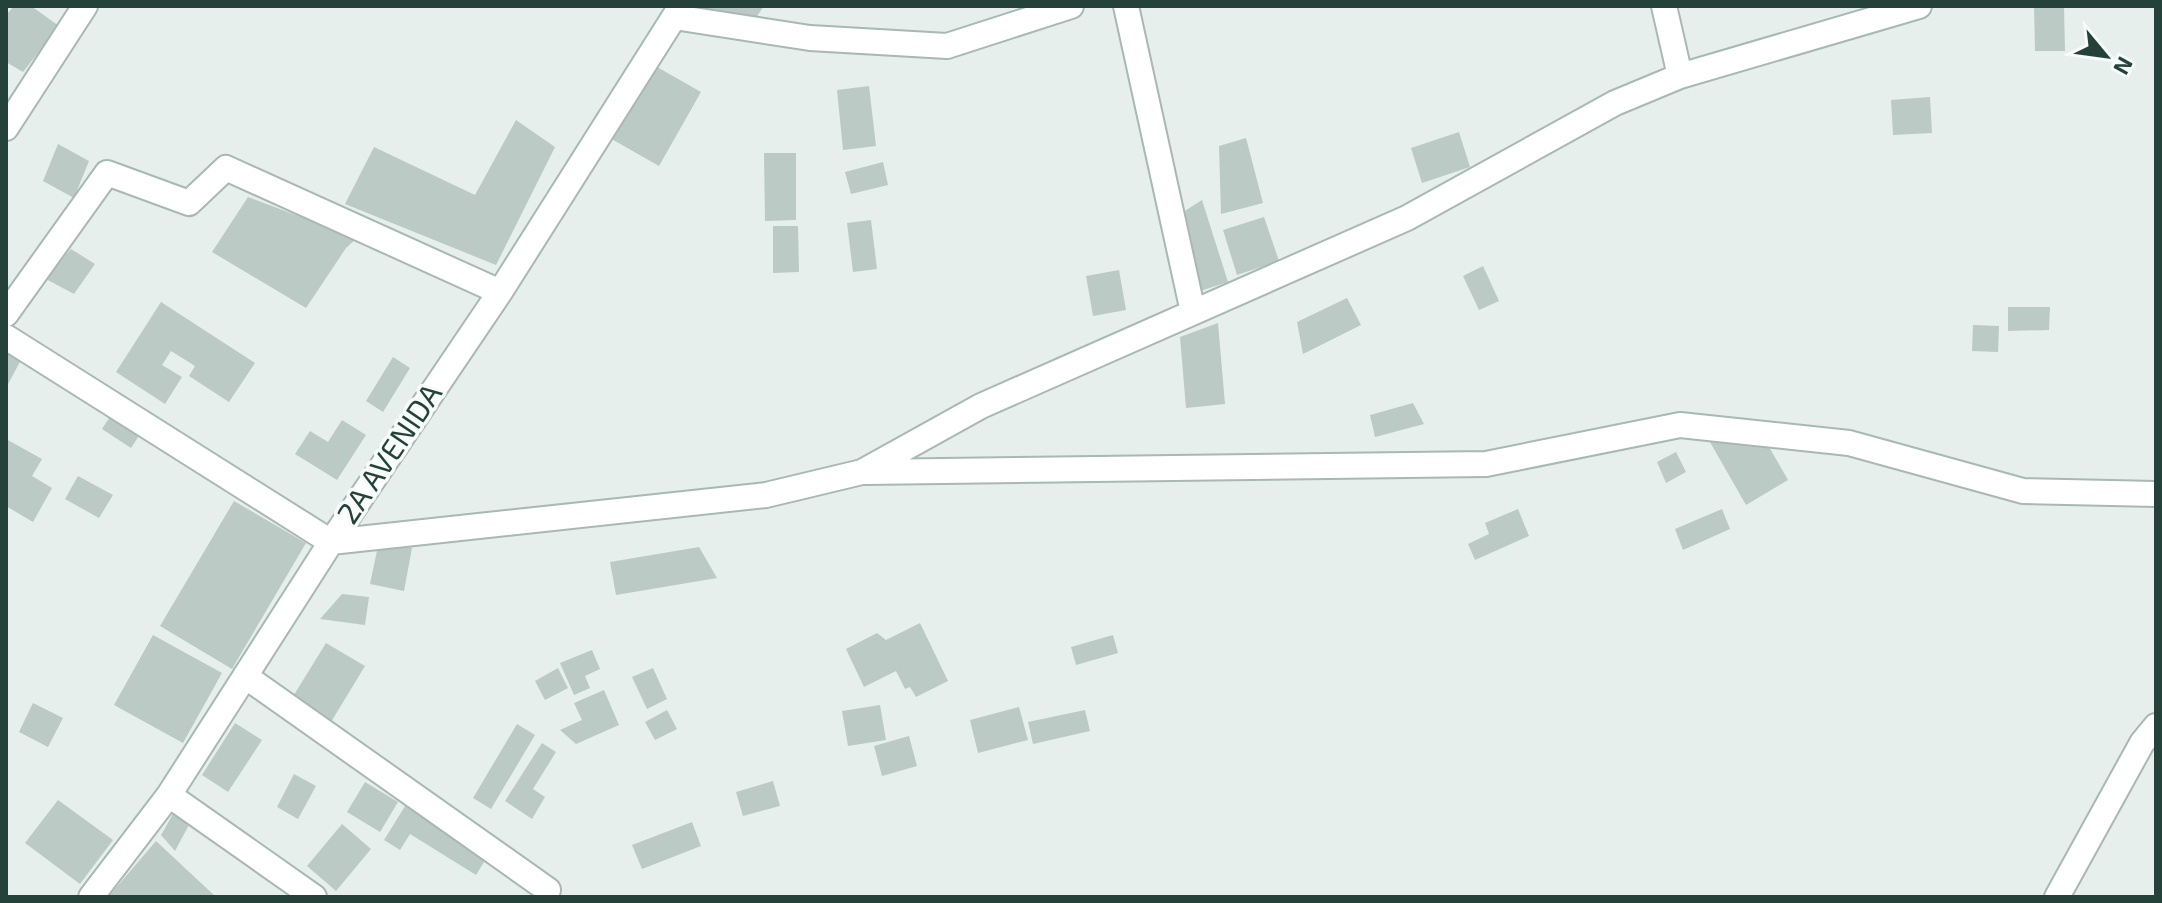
<svg xmlns="http://www.w3.org/2000/svg" width="2162" height="903" font-family="'Exo 2',sans-serif">
	<style>
		.building { fill: #bbcac4 }
		.lines { fill: none; stroke-linecap: round; stroke-linejoin: round }
		.street-casing { stroke: #a8b8b2; stroke-width: 28 }
		.street { stroke: #fff; stroke-width: 24 }
		.labels { text-anchor: middle; stroke-width: 7; stroke-linejoin: round; paint-order: stroke }
		.street-label { font-size: 30px; fill: #24423a; stroke: #f7fbf9 }
	</style>
	<rect width="100%" height="100%" fill="#e6efeb"/>
	<!-- building -->
	<path class="building" d="M14,6H31L59,26L23,72L6,62V15Z
		M694,6H764L753,22L707,15Z
		M2034,6H2064L2065,51H2035Z
		M650,63L701,92L659,166L608,137Z
		M869,86L876,146L843,150L837,90Z
		M1930,97L1932,133L1893,135L1891,100Z
		M516,120L555,147L496,265L345,204L374,147L475,195Z
		M1459,132L1470,167L1422,183L1411,148Z
		M1246,138L1263,203L1221,214L1219,146Z
		M58,144L89,161L74,198L43,181Z
		M764,153H796V220L765,221Z
		M883,162L888,185L851,194L845,172Z
		M248,197L357,238L346,248L306,308L212,252Z
		M1202,200L1228,282L1200,291L1177,216Z
		M1264,217L1279,261L1237,275L1223,230Z
		M871,220L877,269L853,272L847,223Z
		M773,226H798L799,272L773,273Z
		M71,249L95,264L74,294L44,278Z
		M1483,266L1499,301L1479,310L1463,276Z
		M1119,270L1126,310L1093,316L1086,276Z
		M1347,298L1361,325L1303,354L1297,322Z
		M161,302L255,363L229,402L189,376L195,366L171,351L162,365L182,377L165,404L116,372Z
		M2008,307H2050L2049,330L2008,331Z
		M1218,323L1225,404L1186,408L1180,337Z
		M1973,325L1999,326L1998,352L1972,351Z
		M6,347L23,356L6,388Z
		M393,357L410,368L383,412L366,401Z
		M1413,403L1424,424L1375,437L1370,415Z
		M113,412L142,431L131,448L102,429Z
		M342,420L366,435L337,480L295,454L310,431L328,442Z
		M1706,435L1765,440L1788,480L1746,505Z
		M6,439L42,459L32,476L52,488L33,522L6,506Z
		M1676,452L1686,472L1666,483L1657,462Z
		M78,476L113,495L99,518L65,499Z
		M234,501L306,543L232,669L160,626Z
		M1518,509L1529,536L1475,560L1468,544L1489,534L1485,523Z
		M1722,509L1730,529L1683,550L1675,529Z
		M379,541L412,548L404,591L370,584Z
		M699,547L717,578L616,595L610,562Z
		M342,594L369,597L365,625L320,619Z
		M920,623L948,681L916,697L910,687L905,689L896,671L864,687L846,649L877,633L886,640Z
		M153,635L222,673L183,743L114,705Z
		M1113,635L1118,653L1076,665L1071,647Z
		M326,643L365,666L331,722L292,698Z
		M592,650L600,669L585,676L590,688L574,695L560,663Z
		M558,668L568,688L545,700L535,681Z
		M653,668L667,699L647,709L632,677Z
		M604,690L619,725L576,744L560,730L582,720L574,703Z
		M33,703L63,718L48,747L19,732Z
		M880,705L886,740L848,746L842,711Z
		M1019,707L1028,740L978,753L970,720Z
		M667,710L677,729L655,740L645,722Z
		M1085,710L1090,731L1033,744L1028,722Z
		M235,723L262,740L228,792L202,775Z
		M517,724L535,735L491,809L473,798Z
		M909,736L917,766L882,776L874,746Z
		M542,743L556,752L533,789L545,797L532,819L505,801Z
		M294,774L316,786L298,819L277,807Z
		M773,781L780,806L743,816L736,792Z
		M365,782L398,802L380,832L347,812Z
		M58,800L113,840L80,884L25,843Z
		M407,803L489,854L476,875L410,834L400,850L384,840Z
		M173,814L190,823L175,851L161,835Z
		M692,822L701,846L642,869L632,845Z
		M342,824L371,849L336,891L307,866Z
		M156,841L216,897H108Z"/>
	<g class="lines">
		<!-- street casing -->
		<g class="street-casing">
			<path id="street" d="M1126,6L1193,312
				M1664,6L1680,76
				M674,17L810,38L947,46L1071,6
				M6,128L85,6
				M6,314L107,173L189,203L226,168L500,292
				M6,337L331,542L766,495L862,472L981,406L1407,218L1615,103L1680,76L1919,6
				M866,472L1486,464L1680,425L1849,443L2023,491L2156,494
				M245,676L548,890
				M169,795L314,897
				M91,897L169,795L331,542L500,292L681,6
				M2057,897L2142,743L2156,726"/>
		</g>
		<!-- street -->
		<use href="#street" class="street"/>
	</g>
	<g class="labels">
		<!-- street labels -->
		<g class="street-label">
			<text transform="translate(390 454) rotate(-56)" y="10">2A AVENIDA</text>
		</g>
	</g>
	<!-- border -->
	<rect width="2162" height="903" fill="none" stroke="#24423a" stroke-width="16"/>
	<!-- north arrow -->
	<g transform="translate(2106 56) rotate(119)" stroke="#f7fbf9" stroke-width="6" paint-order="stroke">
	<path d="M0-6L14 30L0 20L-14 30Z" fill="#24423a"/>
	<text y="-12" font-size="22" font-weight="bold" text-anchor="middle" fill="#24423a">N</text>
	</g>
</svg>
